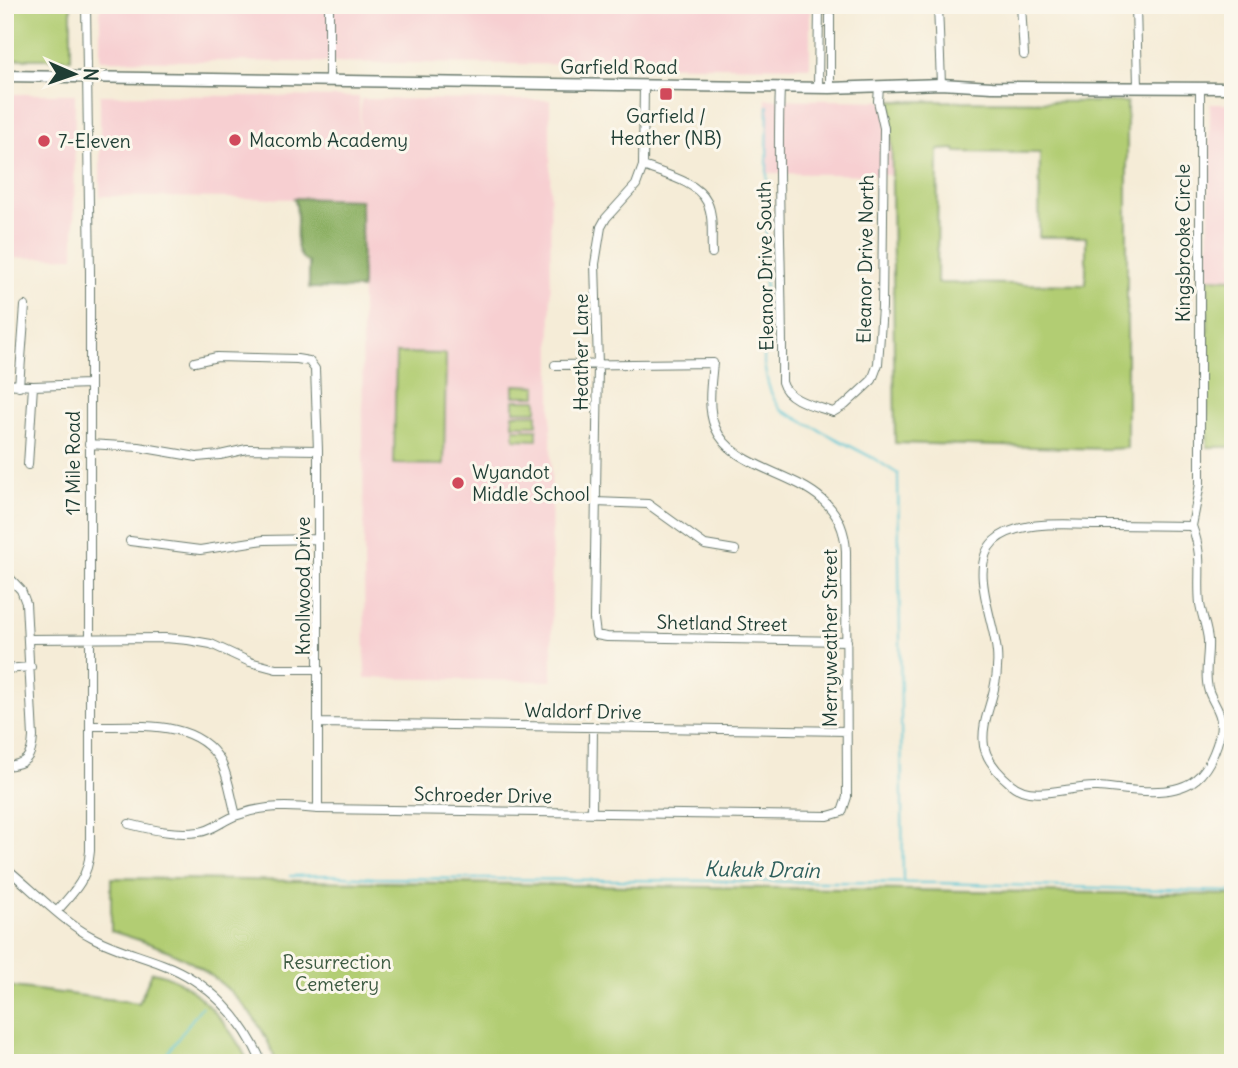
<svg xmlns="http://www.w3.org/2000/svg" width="1238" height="1068" font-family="Delius,sans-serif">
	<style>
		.built { fill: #f7cfd1 }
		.green { fill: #b2cd73; stroke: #688554; stroke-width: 2; fill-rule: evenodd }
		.forest { fill: #8db065; stroke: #56764c; stroke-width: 2 }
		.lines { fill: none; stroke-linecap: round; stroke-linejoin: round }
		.stream { stroke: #59c4d3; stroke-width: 2 }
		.minor-casing { stroke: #6a7a6d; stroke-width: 10 }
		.major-casing { stroke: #6a7a6d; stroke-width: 13 }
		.minor { stroke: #fff; stroke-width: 8 }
		.major { stroke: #fff; stroke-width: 10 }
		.poi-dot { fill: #d1495b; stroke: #fbf7ec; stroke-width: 2.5 }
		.labels { text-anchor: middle; stroke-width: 6; stroke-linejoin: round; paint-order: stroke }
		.street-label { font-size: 19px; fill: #1f3d34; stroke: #fbf7ec }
		.poi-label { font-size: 19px; fill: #1f3d34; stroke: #fbf7ec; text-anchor: start }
		.park-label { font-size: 19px; fill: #3c5a41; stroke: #fbf7ec }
		.water-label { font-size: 21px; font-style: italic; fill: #2e5f5c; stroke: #fbf7ec }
	</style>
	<rect width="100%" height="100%" fill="#fbf7ec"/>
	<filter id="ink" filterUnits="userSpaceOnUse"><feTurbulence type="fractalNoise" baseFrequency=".0143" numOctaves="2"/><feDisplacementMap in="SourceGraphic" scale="14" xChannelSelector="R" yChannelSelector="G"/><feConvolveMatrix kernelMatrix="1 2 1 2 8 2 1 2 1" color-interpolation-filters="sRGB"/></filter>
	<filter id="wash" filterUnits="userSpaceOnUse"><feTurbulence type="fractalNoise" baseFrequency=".00686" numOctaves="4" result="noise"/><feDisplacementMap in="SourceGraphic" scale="28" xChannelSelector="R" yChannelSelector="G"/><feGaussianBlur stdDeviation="1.57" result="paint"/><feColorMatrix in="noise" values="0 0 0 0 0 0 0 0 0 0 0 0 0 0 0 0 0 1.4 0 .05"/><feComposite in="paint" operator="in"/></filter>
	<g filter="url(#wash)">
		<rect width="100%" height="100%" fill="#f5ecd7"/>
		<!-- built -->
		<path class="built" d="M100,5H810V67L100,60Z
			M5,94H75L74,257L5,258Z
			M100,95L359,97L360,143L361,99L550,100L552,681L365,678L361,200L100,196Z
			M766,99L891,101L892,175L767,173Z
			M1210,104H1233V279L1208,278Z"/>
		<!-- green -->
		<path class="green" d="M5,5H71V59H5Z
			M891,101L1127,102V448L1106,449L895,443ZM955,149L956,152L1040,153L1039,237H1086V285L937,283L938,150Z
			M1208,278L1233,279V447H1207Z
			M396,353L446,354L444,465L394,464Z
			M514,385L537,386V396H514Z
			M514,400H537V411H514Z
			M513,414H537V425H513Z
			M514,429H537V440L514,439Z
			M111,878L1233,895V1063H276C260,1008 210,967 159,947C143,941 127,936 111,931Z
			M152,972C192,977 232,1028 249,1063H5V986L139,1003Z"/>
		<!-- forest -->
		<path class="forest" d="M294,198L361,200L362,289L309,288V263C287,253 303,217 294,198Z"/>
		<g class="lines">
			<!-- stream -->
			<path class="stream" d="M768,106L764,364C767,382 770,395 781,410L873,458L898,474L903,882
				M290,876L328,875L375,878L940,883L1233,892
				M160,1063L202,1006"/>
		</g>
	</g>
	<g filter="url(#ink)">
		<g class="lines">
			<!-- minor casing -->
			<g class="minor-casing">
				<path id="minor" d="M329,5V81
					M938,5L941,84
					M1021,5L1024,55
					M1136,5L1138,86
					M644,85L643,166L636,185L606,218L601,227L595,264L598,365L594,619L596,635L607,637L847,641
					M780,87C776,185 783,284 782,382C787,401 816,406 833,412L845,405L872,380L878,364L882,307L884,128L878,101L879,87
					M818,88L819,5
					M830,88V5
					M643,166C663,174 697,181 707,202C714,216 711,237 712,253
					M195,362L217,357L297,359L309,361L315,369L318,450V809
					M5,384L33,386L89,384
					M19,386L25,306
					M89,444L139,447L197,457L220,455L247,449L318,450
					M28,465L33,386
					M595,502L648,504L705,545L735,550
					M1112,525L1192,526C1204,558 1197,574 1200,604C1202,616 1207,628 1208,640C1209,656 1204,672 1208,688C1210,699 1221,710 1221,722C1221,740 1210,768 1196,779C1172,799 1126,789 1098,787C1071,785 1033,803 1011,784C999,774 987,761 984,746C981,725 990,708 994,689C997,677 998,664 997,652C994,620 968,566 994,541C1020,517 1079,526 1112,525Z
					M1192,526L1200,484V88
					M130,541L200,550L264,540L318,539
					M5,573L21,590L26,603L33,737C32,757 26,765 5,766
					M29,639L165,638L188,640L211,644L250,662L276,669H319
					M5,669L31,667
					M319,723L847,731
					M90,726C133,727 197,717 221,762C229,778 231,798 236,815
					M592,812L593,727
					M129,824C153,830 174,835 199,832C213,831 224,819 238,815C265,805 290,806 318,809L828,816L842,812L847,797L846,551C842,467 738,483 715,427C707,408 711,383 713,363L555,365
					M5,867C32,889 63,922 92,937C114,949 139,955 162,964C208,981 243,1018 262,1063
					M57,911C75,891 88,878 90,851V273L86,5"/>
			</g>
			<!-- major casing -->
			<g class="major-casing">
				<path id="major" d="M5,76L830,88L941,84L992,87L1233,88"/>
			</g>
			<!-- minor -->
			<use href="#minor" class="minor"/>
			<!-- major -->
			<use href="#major" class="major"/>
		</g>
	</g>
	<!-- markers -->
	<g class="poi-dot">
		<rect x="659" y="87" width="14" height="14" rx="3.5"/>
		<circle cx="235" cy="140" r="7"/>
		<circle cx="44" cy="141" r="7"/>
		<circle cx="458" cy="483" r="7"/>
	</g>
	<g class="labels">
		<!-- street labels -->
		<g class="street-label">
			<text x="619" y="74">Garfield Road</text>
			<text transform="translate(1183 243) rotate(-90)" y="7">Kingsbrooke Circle</text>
			<text transform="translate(865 259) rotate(-89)" y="7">Eleanor Drive North</text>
			<text transform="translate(765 266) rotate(-91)" y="7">Eleanor Drive South</text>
			<text transform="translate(581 352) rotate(-90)" y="7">Heather Lane</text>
			<text transform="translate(73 463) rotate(-90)" y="7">17 Mile Road</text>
			<text transform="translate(303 586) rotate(-90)" y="7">Knollwood Drive</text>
			<text transform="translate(722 623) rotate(1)" y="7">Shetland Street</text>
			<text transform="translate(830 638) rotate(-90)" y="7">Merryweather Street</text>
			<text transform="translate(583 711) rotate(1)" y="7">Waldorf Drive</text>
			<text transform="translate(483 795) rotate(1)" y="7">Schroeder Drive</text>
		</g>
		<!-- poi labels -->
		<g class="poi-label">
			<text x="666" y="123" text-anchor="middle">Garfield /<tspan x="666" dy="22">Heather (NB)</tspan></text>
			<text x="249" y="147">Macomb Academy</text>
			<text x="58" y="148">7-Eleven</text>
			<text x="472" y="479">Wyandot<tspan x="472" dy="22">Middle School</tspan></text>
		</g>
		<!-- park labels -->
		<g class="park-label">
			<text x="337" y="969">Resurrection<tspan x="337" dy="22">Cemetery</tspan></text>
		</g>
		<!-- water labels -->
		<g class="water-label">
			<text transform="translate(762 870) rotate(1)" y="7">Kukuk Drain</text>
		</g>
	</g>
	<!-- margin -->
	<rect width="1238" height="1068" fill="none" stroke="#fbf7ec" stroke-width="28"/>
	<!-- north arrow -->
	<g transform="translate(74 74) rotate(92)" stroke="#fbf7ec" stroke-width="5" paint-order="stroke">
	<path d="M0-5L12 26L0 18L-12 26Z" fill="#1f3d34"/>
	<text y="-10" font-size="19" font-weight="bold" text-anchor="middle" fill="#1f3d34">N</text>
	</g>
</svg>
